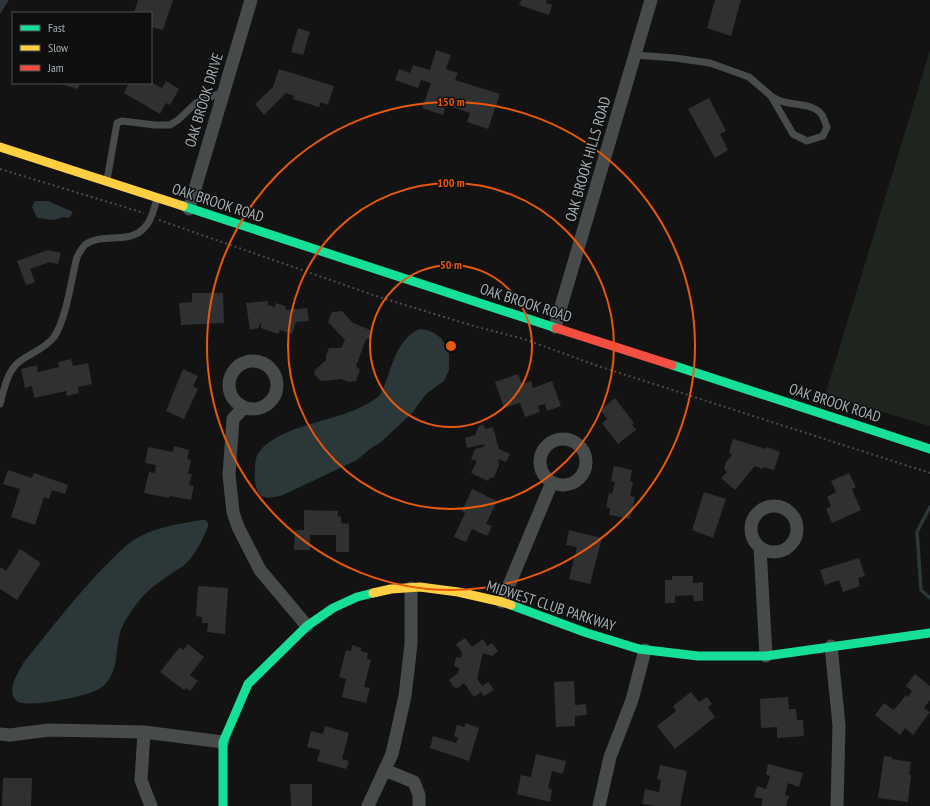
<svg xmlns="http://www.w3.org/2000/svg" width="930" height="806" font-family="'PT Sans Narrow',sans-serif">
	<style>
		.green { fill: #1e241e }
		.water { fill: #2b3738 }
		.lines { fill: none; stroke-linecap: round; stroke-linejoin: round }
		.stream { stroke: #2b3738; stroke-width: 3.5 }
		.building { fill: #2f3032 }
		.path { stroke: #494c4e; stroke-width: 2; stroke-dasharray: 2 3; stroke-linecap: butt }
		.lane { stroke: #484b4c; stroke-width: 7 }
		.street { stroke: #484b4c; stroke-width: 13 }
		.fast { stroke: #16e098; stroke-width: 9 }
		.slow { stroke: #ffcf43; stroke-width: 9 }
		.jam { stroke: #f24e42; stroke-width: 9 }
		.ring { fill: none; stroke: #e8590c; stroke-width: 2 }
		.labels { text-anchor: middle; stroke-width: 3; stroke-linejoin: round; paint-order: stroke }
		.street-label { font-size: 15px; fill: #a5afb4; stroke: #0e0e0f }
		.centre { fill: #e8590c; stroke: #0e0e0f; stroke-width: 2 }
		.ring-label { font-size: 12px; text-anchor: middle; font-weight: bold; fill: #e8590c; stroke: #0e0e0f; stroke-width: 3; stroke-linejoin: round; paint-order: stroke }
	</style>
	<rect width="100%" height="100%" fill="#131314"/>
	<!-- green -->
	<path class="green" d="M930,50V426L825,395Z"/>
	<!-- water -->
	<path class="water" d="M0,0H9L0,14Z
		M35,201H48L73,212L69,218L63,217L54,220L37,218L32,207Z
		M419,329L427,330L434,333L441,338L446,346L449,353V370L444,381L426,394L412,413L381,442L370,449L357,460L283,495C275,497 263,501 258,492C255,485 254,478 255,471C255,464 255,456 260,451C278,427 332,421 359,408C366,405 372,401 378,397C381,394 383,389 385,384C393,363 397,340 419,329Z
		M201,520H205L208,523V527C202,541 195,556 183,566C179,569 173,572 168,576C154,585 142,595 133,609C128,616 122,625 120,633C115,652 119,673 102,687C91,696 37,706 23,703C18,703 15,700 13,696C9,686 19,671 24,662C51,629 78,593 109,562C118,554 126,544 137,538C156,527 179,524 201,520Z"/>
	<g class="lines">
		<!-- stream -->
		<path class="stream" d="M930,507L917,532L921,590L930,598"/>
	</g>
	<!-- building -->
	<path class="building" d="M138,0H173L163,30L151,27V13H134Z
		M521,0H547L546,3L552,5L549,15L519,5Z
		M715,0H741L731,36L707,28Z
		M298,28L310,32L303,55L291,52Z
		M436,50L451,55L446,69L458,73L455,80L500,94L488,129L467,122L470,113L446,105L443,115L422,108L431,83L421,80L418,88L395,80L399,69L410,73L413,65L430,70Z
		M279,69L334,86L328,105L321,102L319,107L293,99L294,96L286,93L264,115L255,104L273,87Z
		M166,81L179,89L170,105L166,103L160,114L124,93L129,83H151V82L162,88Z
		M57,83H80L78,89Z
		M709,98L726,131L720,134L728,150L715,158L688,109Z
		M48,250L61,253L58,264L50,262L30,269L35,282L26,285L17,261Z
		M192,293H223L224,323L181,325L179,303L192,302Z
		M268,301V305L275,307L276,303L285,306L286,310L307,308L309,321L296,322L292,334L280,330L278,334L261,328V322L258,328L250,330L246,303Z
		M342,311L353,323L373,331L370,339H366L356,366L360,370L356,381L348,382L341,379L321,381L314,374L315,370L326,360V356L329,348H341L345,340L328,322L332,312Z
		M71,359L73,366L88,363L92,384L78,387L79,393L67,396L66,391L34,398L32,386L25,388L21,369L37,365L38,372L59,367L58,362Z
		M183,369L198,376L193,386L198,389L184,419L166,411Z
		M518,374L522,384L531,381L533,388L552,381L561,406L547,411L545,404L538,406L540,412L525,417L520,403L504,408L495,382Z
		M615,398L634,423L632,424L636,430L618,444L602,423L607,419L600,410Z
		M484,425L485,429L493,427L499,449L510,454L506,462L498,459L499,465L494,477L490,478L488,481L471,473L477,461L471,459L475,449L483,447L485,444L467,448L465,438L475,435L479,426Z
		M733,439L766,449L767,447L780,452L774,470L764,467L762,469L755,466L735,490L721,478L727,472L724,469L726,462L732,455L729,452Z
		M174,446L189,450L187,459L191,460L188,474H192L189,485L194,486L191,500L169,496V498L144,493L149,472L155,473L156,465L145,463L148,447L173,452Z
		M614,466L632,470L630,481L633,482L630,496L635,497L630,519L609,515L610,508L606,507L609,493L612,494L615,482L611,481Z
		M8,470L32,478L34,473L68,485L65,494L52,490L49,499L44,497L35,525L11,517L20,489L3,484Z
		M849,473L856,487L852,489L861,510L832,523L826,509L831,506L827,497L836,492L831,481Z
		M472,489L497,501L486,524L492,526L487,536L472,529L466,542L454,537L465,513L462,511Z
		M704,492L726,499L713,538L692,530Z
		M304,510L338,511V517L341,516V523L349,524V552H336V535H310V550H294L295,530H304Z
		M569,530L602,538L590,584L569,579L577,547L566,545Z
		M20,549L41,563L17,600L0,589V569L1,567L6,571Z
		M859,558L865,576L858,578L860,586L843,592L839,580L825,585L820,570Z
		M672,576H693V583L703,582V601H694L693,595L675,596V603H665V580H672Z
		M198,586L228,588L225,634L207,632L208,623H202V617L196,616Z
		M465,638L472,647L483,639L487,646L492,643L498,651L492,656L483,653L477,678L482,686L488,682L494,690L484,696L481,692L474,697L464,683L458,688L454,687L449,680L458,673L459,668L454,666L456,657L461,658L462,652L456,644Z
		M188,644L204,657L190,675L198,681L190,691L186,688L184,690L160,672L180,647L183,650Z
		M352,645L361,648V651L368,653L367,659L371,660L364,687L370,688L366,703L342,697L346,679L339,677L346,650L351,651Z
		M915,674L930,686V700L924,708L930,712L913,735L905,728L900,735L875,715L884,703L894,710L906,695L908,697L912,691L906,686Z
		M574,681L575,705L586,704L587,715L575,716V726L556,727L554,682Z
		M691,692L699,702L707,697L712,704L708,707L715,717L675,749L657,726L676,711L673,706Z
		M788,697L789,709H796L797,720H803L804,736L777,738V727L761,728L760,699Z
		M466,723L479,728L469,761L430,748L433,736L456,743L458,738L454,736L457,725L464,727Z
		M325,726L349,733L342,759L349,761L346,769L317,761L320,750L307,747L311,731L323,734Z
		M536,754L566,761L563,774L552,771L548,788L552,790L550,802L517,794L521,775L531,777Z
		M884,756L892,757V759L911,762L909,774L911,775L908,802L878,798Z
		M768,764L803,773L799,787L788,783L785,795L789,796L786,806H761L763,799L754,797L757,786L766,789L770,776L766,774Z
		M660,765L687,771L680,806H655L642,804L645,789L659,792L661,780L657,779Z
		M3,778H32L31,806H2Z
		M290,784H312V806H291Z"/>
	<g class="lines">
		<!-- path -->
		<path class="path" d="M0,169L144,213
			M159,220L379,297L477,327L524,339L598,366L930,473"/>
		<!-- lane -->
		<path class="lane" d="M635,55L675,58L710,63L749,77L771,96C786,108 811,100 822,115C824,118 825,123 827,127L823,136L807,141L793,134L771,96
			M107,180L117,123L122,121L155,125H170L178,120L196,103L223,92
			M0,404C4,390 7,371 19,362C30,353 45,349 54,337C67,317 71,280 77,257C80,252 82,247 86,244C104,232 130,245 145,227C152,220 154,208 157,199"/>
		<!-- street -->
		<path class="street" d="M189,209L251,0
			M555,327L651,0
			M229 385a24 24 0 1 1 48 0a24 24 0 1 1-48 0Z
			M244,407L233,419L229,475L233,512L238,527L260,570L307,626
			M540 462a23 23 0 1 1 46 0a23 23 0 1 1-46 0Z
			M751 529a23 23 0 1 1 46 0a23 23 0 1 1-46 0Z
			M760,548L766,656
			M502,602L552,482
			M831,646L839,725L837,806
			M144,732L141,780L151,806
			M0,734L10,735L49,730L144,732L223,742
			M385,770L414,782L419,795V806
			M368,806L392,754L405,696L411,644V588
			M599,806L610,757L632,700L645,650"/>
		<!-- fast -->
		<path class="fast" d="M183,206L556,328
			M672,365L930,449
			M511,605L587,633L639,649L698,656H766L930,633
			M223,806V742L248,684L307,626L333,608L357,597L373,593"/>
		<!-- slow -->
		<path class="slow" d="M0,147L183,206
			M373,593L391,589L420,587L458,592L502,602L511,605"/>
		<!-- jam -->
		<path class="jam" d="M556,328L672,365"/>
	</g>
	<!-- distance rings -->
	<g class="ring">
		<circle cx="451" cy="346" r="81"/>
		<circle cx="451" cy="346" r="163"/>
		<circle cx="451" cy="346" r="244"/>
	</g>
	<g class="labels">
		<!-- street labels -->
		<g class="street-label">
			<text transform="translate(204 100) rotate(-73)" y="5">OAK BROOK DRIVE</text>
			<text transform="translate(588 159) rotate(-74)" y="5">OAK BROOK HILLS ROAD</text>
			<text transform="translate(218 203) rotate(18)" y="5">OAK BROOK ROAD</text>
			<text transform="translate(526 303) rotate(18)" y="5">OAK BROOK ROAD</text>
			<text transform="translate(835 403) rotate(18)" y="5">OAK BROOK ROAD</text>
			<text transform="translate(551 606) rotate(18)" y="5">MIDWEST CLUB PARKWAY</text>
		</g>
	</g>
	<circle cx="451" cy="346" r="6" class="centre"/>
	<g class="ring-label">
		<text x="451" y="106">150 m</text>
		<text x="451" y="187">100 m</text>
		<text x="451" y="269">50 m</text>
	</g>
	<!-- legend -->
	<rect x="12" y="12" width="140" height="72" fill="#0e0e0f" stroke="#4a4e51"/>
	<rect x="20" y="25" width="20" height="6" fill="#16e098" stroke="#4a4e51"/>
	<text x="48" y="32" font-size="12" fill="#a5afb4">Fast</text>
	<rect x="20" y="45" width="20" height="6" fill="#ffcf43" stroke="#4a4e51"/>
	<text x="48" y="52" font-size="12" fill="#a5afb4">Slow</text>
	<rect x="20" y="65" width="20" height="6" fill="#f24e42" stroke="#4a4e51"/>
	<text x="48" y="72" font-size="12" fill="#a5afb4">Jam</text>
</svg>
